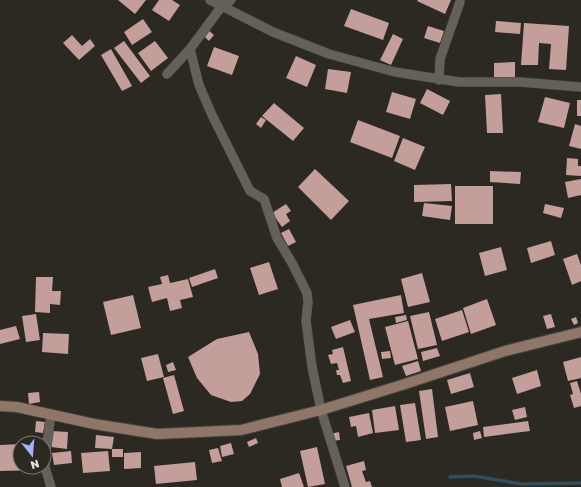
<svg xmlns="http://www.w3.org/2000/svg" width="581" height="487" font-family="'Golos Text',sans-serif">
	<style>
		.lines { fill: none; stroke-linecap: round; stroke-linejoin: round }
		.stream { stroke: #2f4f5e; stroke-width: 3.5 }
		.building { fill: #c39e9b }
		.street-casing { stroke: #484440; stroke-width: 10 }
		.secondary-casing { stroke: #484440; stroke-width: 12 }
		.street { stroke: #656059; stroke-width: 9 }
		.secondary { stroke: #8e7668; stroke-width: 10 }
	</style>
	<rect width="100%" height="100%" fill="#2c2822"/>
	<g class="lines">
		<!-- stream -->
		<path class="stream" d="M450,477L474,476L522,484L581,483"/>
	</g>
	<!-- building -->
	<path class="building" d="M118,0H146L135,14Z
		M159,0H172L180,5L169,21L152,10Z
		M418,0H451L445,14L417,1Z
		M351,9L389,23L383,40L344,26Z
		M143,19L152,32L132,45L124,32Z
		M496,21L521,23L520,34L495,32Z
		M524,23L569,26L566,70L549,69L551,44L539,43L538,65H521Z
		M428,26L444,31L440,43L424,38Z
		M208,30L214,35L209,41L203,35Z
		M393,34L403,39L391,65L380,60Z
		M72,35L82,46L90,39L95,46L79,60L63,43Z
		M124,41L150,76L141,83L114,48Z
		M155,41L168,58L151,71L138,53Z
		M214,47L239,56L232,75L207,66Z
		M111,49L132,86L122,91L101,55Z
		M296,56L316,65L307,87L286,78Z
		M515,62V78L494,79V63Z
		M328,69L351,72L347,93L325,89Z
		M427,89L450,101L443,115L420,103Z
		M392,92L416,99L410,119L386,112Z
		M501,94L503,133H487L485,95Z
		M545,97L570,103L564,128L538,122Z
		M577,100H581V116H577Z
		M274,103L304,128L293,141L262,116Z
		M261,117L266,120L261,128L256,124Z
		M358,120L400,136L392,158L350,142Z
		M575,124L581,126V149L569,146Z
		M403,138L425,147L415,170L394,161Z
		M567,158L578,159V166H581V176L566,175Z
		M315,169L349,201L331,220L298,187Z
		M490,171L521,172L520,184L490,182Z
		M581,179V195L568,198L565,182Z
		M451,184L452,201L414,202V185Z
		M455,186H493V224H455Z
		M424,203L452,206L450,220L422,216Z
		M286,204L291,211L286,214L290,221L282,227L272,213Z
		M545,204L564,208L561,218L543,213Z
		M289,229L296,242L288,246L281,233Z
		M551,241L555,255L531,263L527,248Z
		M501,247L507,270L485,276L479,253Z
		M577,254L581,265V281L572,285L563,259Z
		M269,262L278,289L259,295L250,268Z
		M215,269L218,278L192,287L189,278Z
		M422,273L430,302L408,307L401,279Z
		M168,275L170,283L188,279L193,297L180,300L182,308L170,311L167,298L152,302L148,287L162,284L160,277Z
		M36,277H53L52,291H61L60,305L50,304V313L35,312Z
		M133,295L141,328L111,335L103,302Z
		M401,295L404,313L369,319L383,377L370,380L353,305Z
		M487,299L496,325L471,334L463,308Z
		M462,310L469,332L442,341L435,319Z
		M429,312L437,345L418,349L410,316Z
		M36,314L40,340L26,342L22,316Z
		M551,314L555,327L547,329L543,316Z
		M406,315L407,320L396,323L395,317Z
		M576,317L578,323L574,325L571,319Z
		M350,320L355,332L336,339L331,327Z
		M408,321L418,359L395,365L385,327Z
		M16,326L20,339L0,344V330Z
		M249,332L258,354L260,374L250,394L242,401L231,402L211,395L197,378L188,357L217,339Z
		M43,333L69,334L68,354L42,352Z
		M343,347L351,381L343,383L340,375H337L336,370H339L337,363L331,364L328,355L333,354L332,350Z
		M437,348L440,356L423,361L421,352Z
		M390,351L391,358L382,359L381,352Z
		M158,354L164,377L147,381L141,358Z
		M581,357V378L568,381L563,362Z
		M418,361L421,371L406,376L402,366Z
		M173,362L176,370L168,372L166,365Z
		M537,370L541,386L517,394L512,378Z
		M470,373L474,387L451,394L447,380Z
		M174,375L184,411L173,414L163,378Z
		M577,381L581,394V406L574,408L570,395L573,394L570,383Z
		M432,389L438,437L426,439L419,391Z
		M39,392L40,402L29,404L28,393Z
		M473,401L478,425L450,431L445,407Z
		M415,403L421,440L406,442L400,405Z
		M395,406L399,430L375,433L372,410Z
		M525,407L527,417L515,420L512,410Z
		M369,413L373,433L358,437L356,426L351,427L349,417Z
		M36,421L45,422L43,433L35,432Z
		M528,421L530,431L484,437L483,427Z
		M52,431L68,432L67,449L51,447Z
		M480,431L482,438L474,440L473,433Z
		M339,432L340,440L332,441L330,434Z
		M96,435L114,437L112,449L95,448Z
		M256,438L258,443L249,447L247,442Z
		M231,443L234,454L222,457L220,446Z
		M20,444V467H41V470L0,471V445Z
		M317,447L325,484L308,487L300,451Z
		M218,448L222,461L212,463L209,450Z
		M112,449H123V457H112Z
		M71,451L72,463L54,465L52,453Z
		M108,451L110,471L83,473L81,453Z
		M141,452V468L124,469V453Z
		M364,461L366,470L362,471L366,482L370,481L372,487H352L346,466Z
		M195,462L197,480L156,484L154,466Z
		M299,473L304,487H282L280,479Z"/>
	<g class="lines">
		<!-- street casing -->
		<g class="street-casing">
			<path id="street" d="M210,0L273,32L329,54L395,72L459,82H520L581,87
				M190,49L199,85L212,115L250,191L264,199L277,238L292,263L307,293L308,302L306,321L312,367L321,410L345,487
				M167,74L190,49L222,6L231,0
				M439,80L440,59L460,2
				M51,487L45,467L46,450L51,415"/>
		</g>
		<!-- secondary casing -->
		<g class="secondary-casing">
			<path id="secondary" d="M0,406L17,407L94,424L157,434L241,430L321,410L405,384L505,351L581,332"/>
		</g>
		<!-- street -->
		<use href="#street" class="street"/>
		<!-- secondary -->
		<use href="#secondary" class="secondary"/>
	</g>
	<!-- north arrow -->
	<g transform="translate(32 455) rotate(163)"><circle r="19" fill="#2c2822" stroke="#78746f"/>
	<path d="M0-3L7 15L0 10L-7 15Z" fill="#a4b2fc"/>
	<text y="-6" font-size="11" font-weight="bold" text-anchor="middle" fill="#e9e6e3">N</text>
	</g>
</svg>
